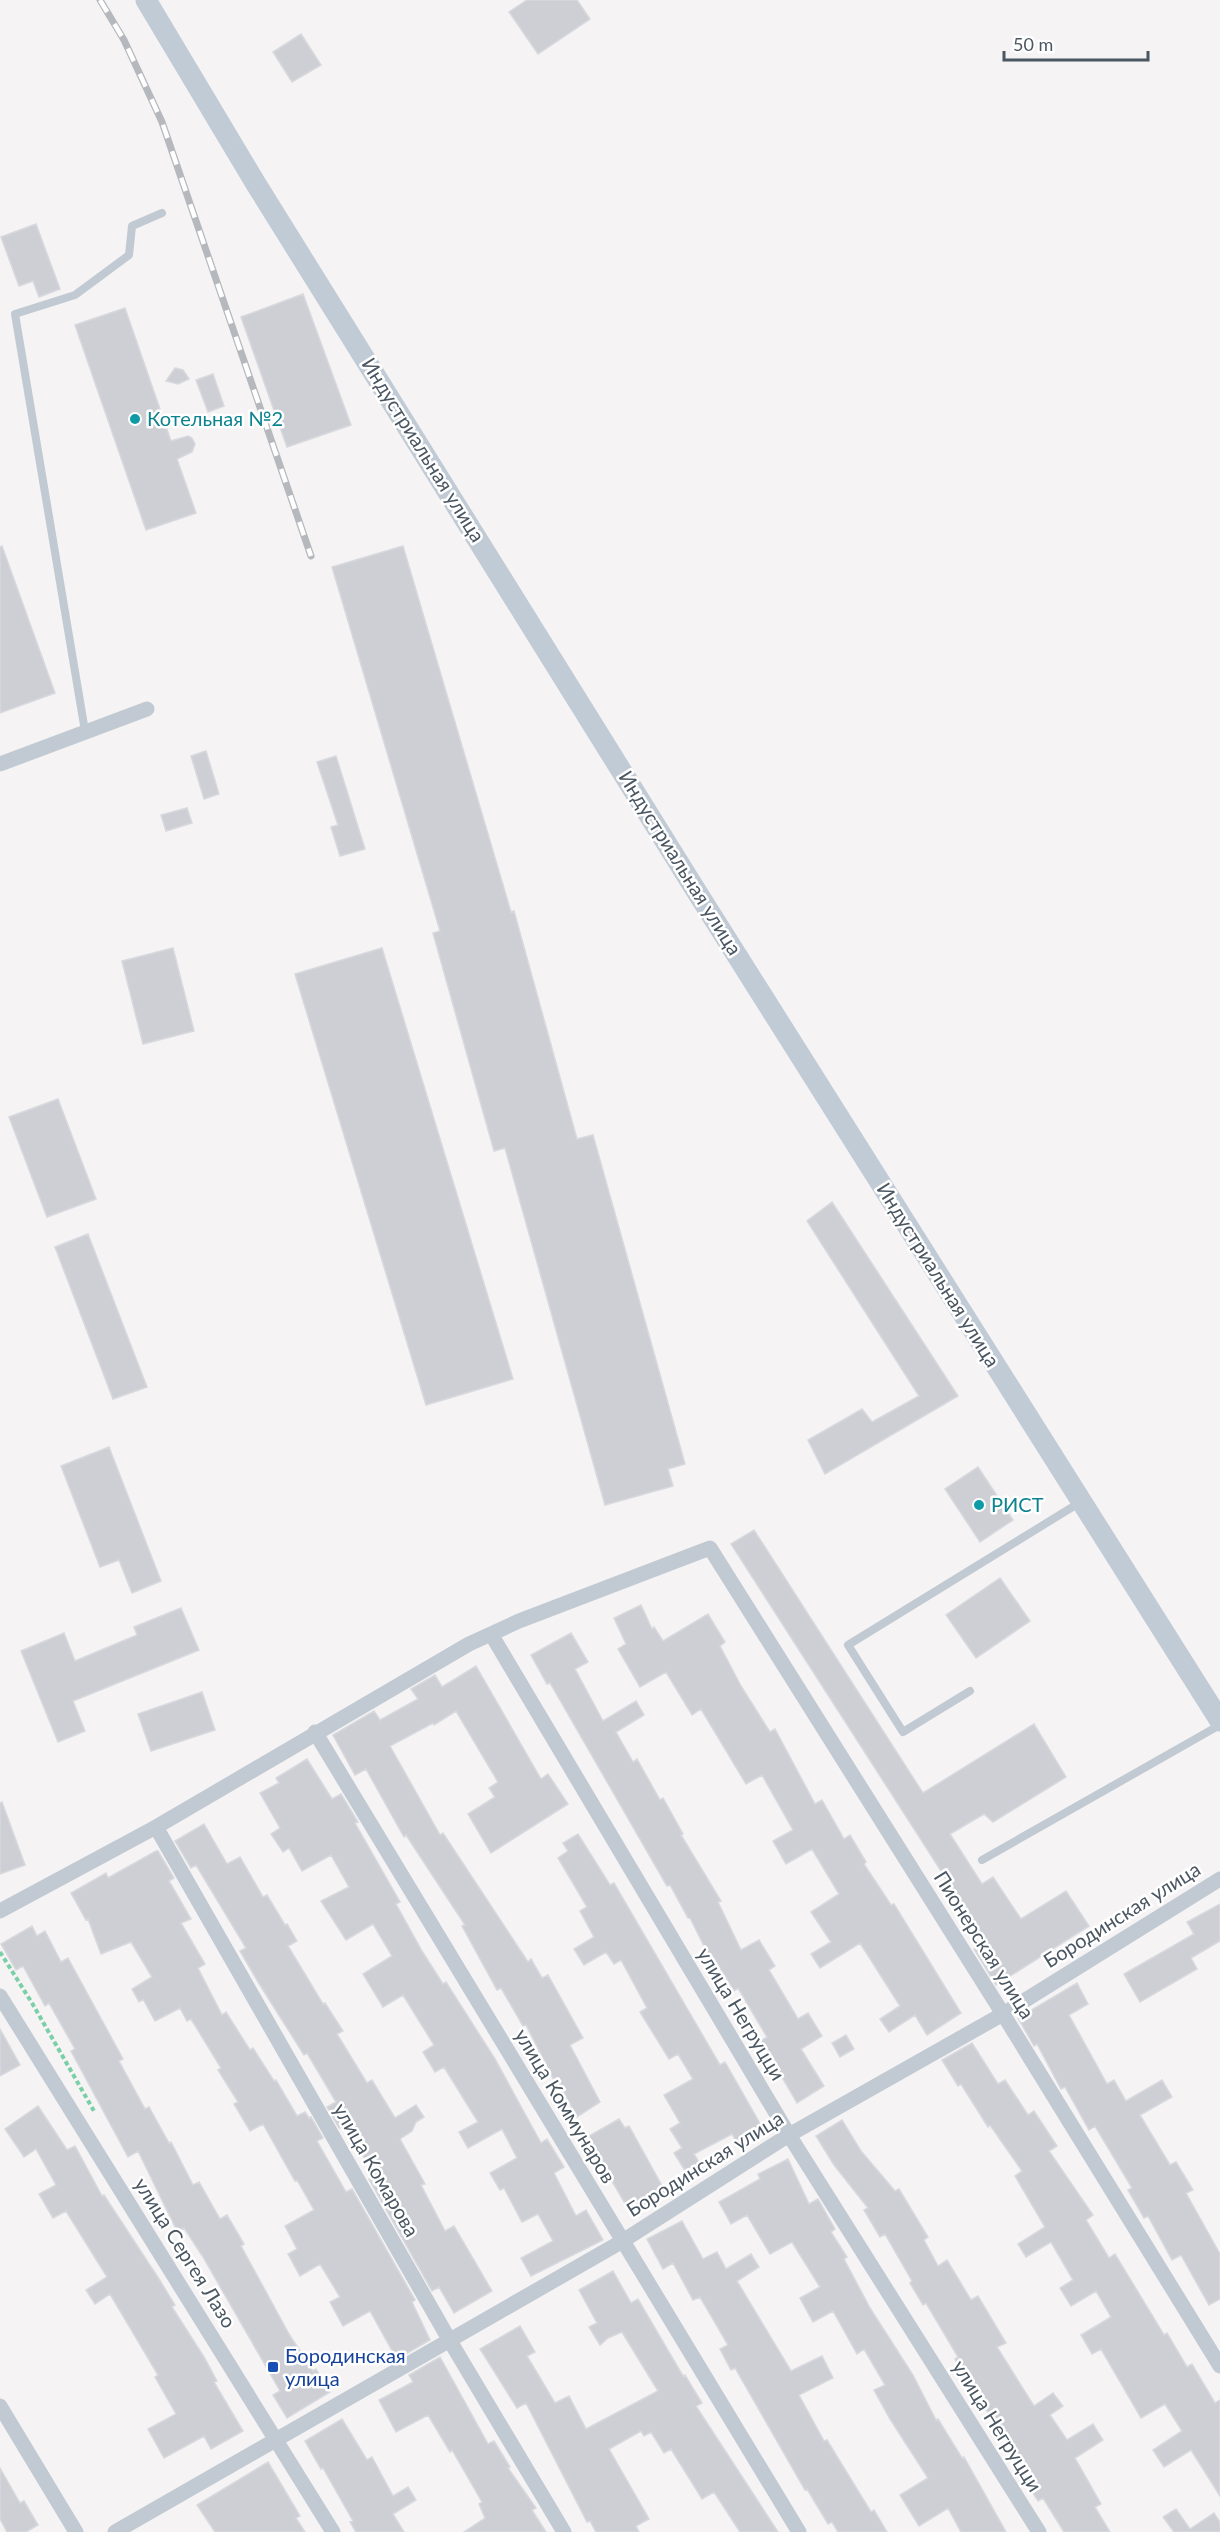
<svg xmlns="http://www.w3.org/2000/svg" width="1220" height="2532" font-family="Lato,sans-serif">
	<style>
		.building { fill: #cdcfd5; stroke: #d7d9de; stroke-width: 1.5 }
		.lines { fill: none; stroke-linecap: round; stroke-linejoin: round }
		.path { stroke: #7ad0a6; stroke-width: 4; stroke-dasharray: 4.5 3; stroke-linecap: butt }
		.service { stroke: #c1cad2; stroke-width: 8 }
		.minor { stroke: #c1cad2; stroke-width: 15 }
		.secondary { stroke: #c1cbd6; stroke-width: 21 }
		.rail-casing { stroke: #b5b8bd; stroke-width: 7 }
		.rail { stroke: #fff; stroke-width: 4.5; stroke-dasharray: 14; stroke-linecap: butt }
		.culture-dot { fill: #0f9aa8; stroke: #fff; stroke-width: 2 }
		.transit-dot { fill: #1a4fb4; stroke: #fff; stroke-width: 2 }
		.labels { text-anchor: middle; stroke-width: 5; stroke-linejoin: round; paint-order: stroke }
		.culture-label { font-size: 20px; fill: #0d838f; stroke: #fff; text-anchor: start }
		.street-label { font-size: 20px; fill: #4a5661; stroke: #fff }
		.transit-label { font-size: 20px; fill: #164399; stroke: #fff; text-anchor: start }
	</style>
	<rect width="100%" height="100%" fill="#f5f3f3"/>
	<!-- building -->
	<path class="building" d="M527,0H577L590,19L538,54L509,12Z
		M301,34L321,65L292,82L273,52Z
		M36,224L60,289L39,297L33,281L19,286L1,237Z
		M303,294L351,425L287,447L241,317Z
		M125,308L171,441L188,436L192,438L195,444L192,452L177,459L196,513L146,530L75,325Z
		M175,368L183,370L189,379L178,384L166,381Z
		M213,374L224,406L208,412L196,380Z
		M2,546L55,693L0,713V547Z
		M403,546L511,912L514,911L577,1139L593,1135L685,1464L668,1469L673,1486L605,1505L505,1148L494,1151L433,933L440,931L332,567Z
		M206,751L219,794L204,799L191,756Z
		M336,756L365,849L340,856L331,827L338,825L317,762Z
		M187,808L192,823L166,831L161,815Z
		M173,948L194,1031L143,1044L122,961Z
		M382,948L513,1379L426,1405L295,974Z
		M58,1099L96,1199L47,1217L9,1117Z
		M832,1202L958,1396L825,1474L808,1440L862,1409L872,1422L919,1396L807,1221Z
		M88,1234L147,1387L113,1399L55,1247Z
		M109,1447L161,1581L132,1593L119,1560L100,1567L61,1466Z
		M978,1467L1013,1520L980,1542L945,1489Z
		M754,1530L923,1793L1034,1724L1066,1777L993,1822L984,1814L950,1834L982,1884L993,1877L1021,1919L1066,1891L1089,1926L996,1985L974,1949L986,1941L731,1544Z
		M1000,1578L1030,1621L976,1658L946,1615Z
		M641,1605L652,1629L654,1627L663,1641L708,1614L725,1642L720,1646L741,1686L770,1732L775,1729L815,1804L822,1800L844,1839L850,1835L866,1862L864,1864L891,1905L894,1904L961,2013L927,2035L915,2015L889,2032L880,2019L900,2006L860,1943L820,1968L811,1954L831,1942L811,1912L839,1894L812,1849L786,1864L773,1841L793,1830L762,1775L746,1784L701,1709L692,1715L666,1672L640,1687L618,1649L626,1644L614,1618Z
		M181,1608L199,1650L73,1701L85,1731L58,1742L21,1651L64,1633L75,1661L137,1635L134,1627Z
		M571,1633L588,1662L575,1669L603,1721L636,1701L644,1715L616,1732L633,1762L637,1759L660,1800L663,1798L683,1834L681,1835L721,1901L718,1902L741,1950L759,1940L775,1966L769,1970L798,2019L808,2013L822,2036L801,2049L824,2086L797,2103L761,2041L767,2037L738,1988L734,1991L714,1958L711,1960L690,1918H688L670,1885L667,1886L550,1683L547,1684L531,1655Z
		M476,1666L541,1779L548,1774L568,1804L491,1853L468,1814L495,1797L489,1788L498,1782L456,1711L434,1725L433,1723L390,1746L440,1835L443,1833L528,1962L531,1959L542,1978L548,1975L583,2038L570,2045L600,2102L577,2117L564,2093L561,2094L526,2025L523,2026L501,1988L497,1990L462,1926L465,1925L406,1835L404,1837L366,1769L355,1775L333,1735L374,1711L380,1720L418,1699L411,1689L435,1675L442,1687Z
		M202,1692L215,1730L151,1751L138,1714Z
		M307,1759L332,1799L341,1794L358,1822L355,1823L400,1902L396,1904L422,1951L443,1984L446,1982L495,2059L541,2143L547,2139L564,2167L554,2173L576,2216L586,2210L603,2240L531,2276L521,2258L553,2241L538,2214L522,2222L504,2188L500,2190L490,2173L517,2158L502,2129L468,2148L459,2132L478,2122L444,2067L435,2072L423,2052L434,2045L403,1995L383,2007L363,1974L392,1956L373,1924L346,1940L321,1901L349,1887L331,1855L302,1871L289,1848L283,1852L271,1834L280,1828L260,1793L279,1783L276,1778Z
		M2,1802L25,1865L0,1874V1803Z
		M204,1824L227,1864L240,1857L263,1897L267,1895L285,1925L287,1924L297,1941L288,1946L323,2004L325,2003L343,2031L337,2034L367,2083L372,2080L395,2118L416,2105L424,2117L416,2122L412,2131L400,2139L425,2184L421,2185L445,2231L454,2226L492,2291L454,2313L439,2287L432,2291L369,2179L375,2176L346,2127L339,2128L327,2107L336,2102L307,2053L304,2055L258,1982L240,1951L246,1948L196,1865L191,1868L175,1841Z
		M578,1834L610,1885L614,1883L720,2065L725,2062L766,2134L740,2148L732,2134L694,2154L703,2169L689,2177L674,2153L682,2148L670,2129L680,2123L664,2095L693,2079L678,2054L669,2059L640,2012L647,2008L621,1960L614,1964L606,1952L584,1965L574,1949L594,1937L580,1911L587,1907L558,1858L568,1851L563,1843Z
		M156,1851H158L174,1878L169,1881L191,1919L181,1923L205,1964L198,1968L222,2015L226,2012L250,2050L253,2048L274,2081L276,2080L297,2116L305,2112L309,2118L311,2117L323,2138L317,2141L346,2192L352,2189L415,2300L412,2302L430,2340L399,2358L397,2355L395,2356L370,2311L343,2326L330,2302L340,2297L320,2264L300,2276L288,2254L297,2249L285,2226L314,2210L297,2180L295,2181L263,2124L250,2131L234,2104L238,2102L218,2070L221,2068L191,2019L187,2021L180,2008L155,2021L143,1999L139,2002L132,1989L152,1977L131,1942L101,1954L88,1919L86,1920L71,1893L106,1873L108,1878Z
		M1220,1904V1941L1191,1958L1197,1969L1140,2002L1124,1974L1194,1934L1187,1922Z
		M32,1926L37,1936L45,1931L61,1962L68,1958L123,2059L119,2061L145,2109L149,2107L169,2143L171,2142L193,2185L199,2182L220,2219L227,2215L244,2244L241,2246L289,2334L313,2371L316,2369L330,2392L287,2418L273,2395L280,2391L203,2257L184,2228L177,2231L138,2151L128,2157L71,2051L75,2049L49,2003L45,2006L23,1966L16,1970L1,1944Z
		M1077,1983L1088,2004L1069,2015L1107,2084L1114,2080L1126,2101L1162,2080L1172,2097L1140,2115L1170,2165L1176,2162L1193,2190L1186,2193L1220,2254V2299L1209,2305L1181,2255L1172,2260L1148,2216L1144,2218L1128,2190L1132,2188L1095,2126L1089,2130L1065,2087L1061,2089L1037,2044L1034,2046L1018,2018Z
		M0,2029L20,2065L0,2076Z
		M846,2035L854,2049L840,2057L832,2043Z
		M972,2043L998,2084L1005,2080L1028,2115L1034,2111L1057,2146L1049,2151L1093,2215L1086,2220L1109,2258L1115,2254L1164,2335L1167,2333L1187,2367L1192,2364L1215,2403L1220,2400V2496L1191,2450L1164,2467L1153,2450L1182,2431L1165,2404L1141,2418L1101,2349L1092,2354L1081,2335L1111,2317L1096,2291L1071,2306L1060,2288L1073,2280L1051,2242L1026,2257L1018,2244L1045,2227L1015,2176L1022,2171L990,2125L988,2127L961,2084L958,2086L942,2060Z
		M38,2106L67,2150L75,2146L102,2196L104,2195L159,2279L175,2305L172,2307L204,2357L217,2381L214,2382L243,2431L211,2449L204,2436L164,2458L148,2429L176,2414L155,2377L158,2375L110,2294L95,2304L86,2290L107,2277L66,2211L53,2218L39,2194L56,2185L36,2149L24,2157L5,2129Z
		M619,2119L625,2128L629,2126L666,2193L630,2212L592,2147L594,2146L589,2136Z
		M842,2120L861,2151L895,2191L899,2189L928,2237L924,2240L938,2266L947,2260L971,2300L978,2296L1006,2343L997,2347L1034,2406L1053,2393L1063,2406L1050,2415L1067,2440L1093,2424L1103,2440L1075,2458L1101,2504L1095,2507L1110,2532H1064L1043,2498L1038,2501L1019,2471L1026,2467L974,2392L955,2359L958,2357L926,2303L923,2305L910,2283L912,2281L885,2234L880,2237L864,2210L868,2208L834,2165L816,2136Z
		M788,2159L809,2204L818,2199L835,2229L831,2232L847,2257L844,2259L870,2308L913,2375L936,2420L938,2419L962,2458L964,2457L1006,2532H961L948,2508L919,2526L900,2495L928,2478L890,2419L874,2390L885,2385L864,2349L857,2354L833,2311L813,2322L800,2298L820,2287L792,2242L770,2254L747,2215L731,2224L719,2202L760,2179L758,2174Z
		M682,2221L703,2259L717,2252L726,2269L751,2254L759,2267L737,2281L791,2371L822,2356L833,2378L799,2395L824,2441L827,2440L871,2512L874,2510L887,2532H838L832,2522L828,2524L807,2489L805,2490L735,2368L731,2370L720,2349L728,2345L700,2297L693,2300L673,2263L663,2269L647,2239Z
		M613,2271L631,2303L638,2299L683,2376L685,2375L702,2403L696,2406L778,2532H740L714,2492L702,2499L671,2449L664,2453L651,2432L644,2436L641,2431L609,2449L649,2519L636,2526L639,2532H596L590,2521L587,2522L526,2403L517,2408L480,2349L520,2326L535,2352L527,2356L555,2403L569,2396L586,2429L658,2391L622,2332L608,2338L600,2345L589,2327L597,2323L579,2290Z
		M440,2357L488,2444L494,2441L510,2467L508,2468L536,2508L532,2510L546,2532H464L485,2518L479,2504L482,2502L452,2450L450,2452L428,2415L396,2432L379,2400L413,2382L409,2375Z
		M342,2419L367,2460L372,2457L393,2496L408,2487L416,2500L393,2514L404,2532H356L350,2522L353,2521L323,2468L321,2469L305,2441Z
		M268,2462L300,2516L296,2518L305,2532H215L197,2505Z
		M0,2468L20,2503L24,2501L38,2525L26,2532H7L0,2519Z
		M1176,2509L1190,2529L1214,2513L1220,2522V2532H1174L1163,2517Z"/>
	<g class="lines">
		<!-- path -->
		<path class="path" d="M0,1952L32,2003L94,2111"/>
		<!-- service -->
		<path class="service" d="M85,731L15,314L75,295L129,255L132,226L162,213
			M970,1691L903,1732L848,1645L1079,1503
			M982,1860L1220,1725"/>
		<!-- minor -->
		<path class="minor" d="M0,764L147,709
			M491,1634L789,2135L1039,2532
			M315,1732L799,2532
			M156,1827L450,2341L564,2532
			M0,1911L156,1827L469,1644L519,1621L710,1548L1003,2014L1220,2366
			M0,1996L333,2532
			M0,2406L76,2532
			M115,2532L621,2242L789,2135L1003,2014L1220,1879"/>
		<!-- secondary -->
		<path class="secondary" d="M146,0L256,184L695,889L1220,1721"/>
		<!-- rail casing -->
		<g class="rail-casing">
			<path id="rail" d="M100,0L124,40L162,122L311,556"/>
		</g>
		<!-- rail -->
		<use href="#rail" class="rail"/>
	</g>
	<!-- markers -->
	<g class="culture-dot">
		<circle cx="135" cy="419" r="6"/>
		<circle cx="979" cy="1505" r="6"/>
	</g>
	<rect class="transit-dot" x="267" y="2361" width="12" height="12" rx="3"/>
	<g class="labels">
		<!-- culture labels -->
		<g class="culture-label">
			<text x="147" y="426">Котельная №2</text>
			<text x="991" y="1512">РИСТ</text>
		</g>
		<!-- street labels -->
		<g class="street-label">
			<text transform="translate(423 450) rotate(58)" y="7">Индустриальная улица</text>
			<text transform="translate(680 863) rotate(58)" y="7">Индустриальная улица</text>
			<text transform="translate(938 1275) rotate(58)" y="7">Индустриальная улица</text>
			<text transform="translate(1122 1915) rotate(-32)" y="7">Бородинская улица</text>
			<text transform="translate(984 1945) rotate(58)" y="7">Пионерская улица</text>
			<text transform="translate(741 2014) rotate(59)" y="7">улица Негруцци</text>
			<text transform="translate(565 2106) rotate(59)" y="7">улица Коммунаров</text>
			<text transform="translate(705 2164) rotate(-32)" y="7">Бородинская улица</text>
			<text transform="translate(376 2170) rotate(60)" y="7">улица Комарова</text>
			<text transform="translate(185 2253) rotate(58)" y="7">улица Сергея Лазо</text>
			<text transform="translate(997 2426) rotate(58)" y="7">улица Негруцци</text>
		</g>
		<!-- transit labels -->
		<g class="transit-label">
			<text x="285" y="2363">Бородинская<tspan x="285" dy="23">улица</tspan></text>
		</g>
	</g>
	<!-- scale -->
	<path d="M1004 51v9h144v-9" fill="none" stroke="#4a5661" stroke-width="3"/>
	<text x="1013" y="51" font-size="18" fill="#4a5661" stroke="#ffffff" stroke-width="4.5" paint-order="stroke">50 m</text>
</svg>
